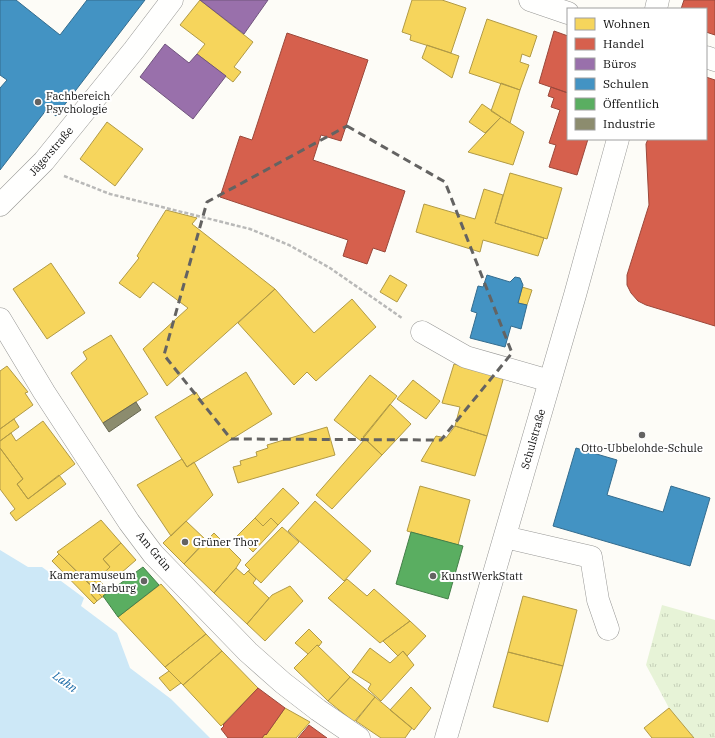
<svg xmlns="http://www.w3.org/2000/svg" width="715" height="738" font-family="'IBM Plex Serif',serif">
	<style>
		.grass { fill: url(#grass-tufts) }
		.water { fill: #cde8f7 }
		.homes { fill: #f6d55c; stroke: #b19a46 }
		.shops { fill: #d6604d; stroke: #9b483b }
		.offices { fill: #9970ab; stroke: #70547d }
		.schools { fill: #4393c3; stroke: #346c8e }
		.public { fill: #5aae61; stroke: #447f49 }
		.industry { fill: #8c8c6e; stroke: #676752 }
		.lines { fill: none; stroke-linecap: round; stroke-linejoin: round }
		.minor-casing { stroke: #979795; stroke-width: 23 }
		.path { stroke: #b9b9b8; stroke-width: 2.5; stroke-dasharray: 4 2; stroke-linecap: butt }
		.minor { stroke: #fffffe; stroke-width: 22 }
		.marked { fill: none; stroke: #646362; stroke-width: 3; stroke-dasharray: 8 5; stroke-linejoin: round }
		.poi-dot { fill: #646362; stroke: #fff; stroke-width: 1.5 }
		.labels { text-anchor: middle; stroke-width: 4; stroke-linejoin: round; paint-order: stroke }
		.poi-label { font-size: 11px; fill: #111; stroke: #fff; text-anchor: start }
		.street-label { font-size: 11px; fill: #111; stroke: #fff }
		.water-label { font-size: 12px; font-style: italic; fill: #1768a6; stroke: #fff }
	</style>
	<defs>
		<pattern id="grass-tufts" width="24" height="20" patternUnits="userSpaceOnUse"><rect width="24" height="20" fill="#e7f3d7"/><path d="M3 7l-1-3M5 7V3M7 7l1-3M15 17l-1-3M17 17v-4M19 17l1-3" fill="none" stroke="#c5cfb8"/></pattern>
	</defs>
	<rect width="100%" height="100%" fill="#fdfcf7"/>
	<!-- grass -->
	<path class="grass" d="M662,605L715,620V738H694L669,708L646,665Z"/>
	<!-- water -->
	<path class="water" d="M0,550L28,567H42L84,598L81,606L117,633L130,668L171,699L210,738H0Z"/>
	<!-- homes -->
	<path class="homes" d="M200,0L253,42L234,67L241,72L233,82L197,54L205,44L180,25Z
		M412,0H442L466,8L451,53L410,40L411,35L402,32Z
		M487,19L537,36L530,57L522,54L520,62L529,65L520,90L469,73Z
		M427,45L459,56L452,78L422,58Z
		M501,83L520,90L510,123L491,111Z
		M482,104L501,117L485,133L469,122Z
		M501,117L524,132L513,165L468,152Z
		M107,122L143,149L115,186L80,159Z
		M510,173L562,188L547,239L495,223Z
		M484,189L503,195L495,223L544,238L538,256L483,240L480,252L416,232L424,204L475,219Z
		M166,210L197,218L192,224L275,289L167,386L143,349L188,308L153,282L140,298L119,283L139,258L137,256Z
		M51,263L85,313L47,339L13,289Z
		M390,275L407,285L397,302L380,292Z
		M522,287L532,290L527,305L518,303Z
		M275,289L314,333L352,299L376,327L316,381L307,372L294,385L238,323Z
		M111,335L148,394L103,423L71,373L87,359L83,352Z
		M454,364L501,375L503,380L487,436L455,426L460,407L442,403Z
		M7,366L28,392L25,393L33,405L0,429V371Z
		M246,372L272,414L187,467L155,417L196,392L201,400Z
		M370,375L397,396L361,441L334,420Z
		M413,380L440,401L426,419L397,399Z
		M390,404L411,424L382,455L363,437Z
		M14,419L19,427L0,441V429Z
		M43,421L75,464L28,499L17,484L23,479L0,448V441L11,433L16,441Z
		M455,426L487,436L475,476L421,461L436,436L446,438Z
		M327,427L335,455L238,483L233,467L241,465L240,461L257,456L256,452L268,448L267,445Z
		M365,439L382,455L332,509L316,495Z
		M0,448L23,479L17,484L28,499L59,475L66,484L16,521L10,513L15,509L0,489Z
		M182,459L187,467L194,462L213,495L171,536L137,485Z
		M420,486L470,500L458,545L407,531Z
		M283,488L299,503L278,525L271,518L263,526L255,518Z
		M315,501L371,551L344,581L288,531Z
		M255,518L263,526L271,518L278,525L253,552L237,536Z
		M101,520L121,543L103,559L110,567L91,585L57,552Z
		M186,521L206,540L184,564L163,543Z
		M282,527L299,542L261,583L248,571L250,570L245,565Z
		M214,533L241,560L236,568L214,593L184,564Z
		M121,543L136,560L113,580L105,572L110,567L103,559Z
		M59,554L95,590L91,594L97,601L94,604L52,561Z
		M236,568L244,575L248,571L256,579L253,583L269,598L247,624L214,593Z
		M98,579L109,591L103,596L104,597H102L91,585Z
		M347,579L367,596L374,589L410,621L380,643L328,598Z
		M161,584L206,634L165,667L118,617Z
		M290,586L303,601L265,641L247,624L272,595Z
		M95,590L102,597L97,601L91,594Z
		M523,596L577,610L563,666L508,652Z
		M410,621L426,636L407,656L403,651L398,656L383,641Z
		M309,629L322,642L319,646L317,645L308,654L295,643Z
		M206,634L222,651L183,685L165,667Z
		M317,645L350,677L328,701L294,668Z
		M370,648L390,663L403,651L414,665L381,701L368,689L371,684L352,672Z
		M222,651L258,688L221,726L183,685Z
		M508,652L563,666L548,722L493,707Z
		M169,671L181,683L170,691L159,678Z
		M350,677L375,697L354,722L328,701Z
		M411,687L431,708L414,730L390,710Z
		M375,697L412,728L405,738H381L356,721Z
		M285,708L310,722L296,738H262L265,734L266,735Z
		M669,708L694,738H652L644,728Z"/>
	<!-- shops -->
	<path class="shops" d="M684,0H715V35L706,32V9H681Z
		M554,31L568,36V93L539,83Z
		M287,33L368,60L341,141L321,135L313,160L405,191L385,252L373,248L367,264L343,256L348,240L220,197L240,136L252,140Z
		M706,77L715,80V326L646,305L638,301L631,293L627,285V275L649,205L646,144L648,139H706Z
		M551,87L568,93V139H588L577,175L549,167L556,145L549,143L560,110L551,107L554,98L548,96Z
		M258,688L285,708L266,735L265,734L262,738H228L221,729L224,726L223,725Z
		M309,725L327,738H298Z"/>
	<!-- offices -->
	<path class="offices" d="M200,0H268L244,34Z
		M165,44L189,63L197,54L226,76L193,119L140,77Z"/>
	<!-- schools -->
	<path class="schools" d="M0,0H16L60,35L87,0H145L56,116L47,109L0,170V88L7,80L0,75Z
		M487,275L510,282L515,277L520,278L523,285L518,303L527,305L521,329L511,326L505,347L470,338L477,313L471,311L478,286L483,287Z
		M576,448L617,460L607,495L663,512L671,486L710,498L690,566L553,526Z"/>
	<!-- public -->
	<path class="public" d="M411,532L463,546L448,599L396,584Z
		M143,567L159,585L118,617L103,596Z"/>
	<!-- industry -->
	<path class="industry" d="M136,402L141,410L109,432L103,423Z"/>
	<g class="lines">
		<!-- minor casing -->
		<g class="minor-casing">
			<path id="minor" d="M530,0L568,13
				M656,9L658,0
				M706,57L715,60
				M0,205L44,161L134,50L172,0
				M0,319L44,392L129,522L153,554L248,652L283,683L318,710L359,738
				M422,332L466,357L550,381
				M505,537L591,557L598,600L608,629
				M446,738L465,673L575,295L618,139"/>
		</g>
		<!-- path -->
		<path class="path" d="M64,176L110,194L250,229L289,245L330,268L402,318"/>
		<!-- minor -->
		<use href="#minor" class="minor"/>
	</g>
	<!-- marked area -->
	<path class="marked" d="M347,126L445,182L512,353L441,440L231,439L164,355L207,202Z"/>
	<!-- markers -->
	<g class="poi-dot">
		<circle cx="38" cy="102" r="4"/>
		<circle cx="642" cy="435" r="4"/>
		<circle cx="185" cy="542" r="4"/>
		<circle cx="433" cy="576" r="4"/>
		<circle cx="144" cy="581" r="4"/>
	</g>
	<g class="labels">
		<!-- poi labels -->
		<g class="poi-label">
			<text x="46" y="100">Fachbereich<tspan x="46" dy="13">Psychologie</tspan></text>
			<text x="642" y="452" text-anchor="middle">Otto-Ubbelohde-Schule</text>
			<text x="193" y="546">Grüner Thor</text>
			<text x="136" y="579" text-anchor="end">Kameramuseum<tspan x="136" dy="13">Marburg</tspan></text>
			<text x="441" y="580">KunstWerkStatt</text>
		</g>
		<!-- street labels -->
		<g class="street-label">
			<text transform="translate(51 151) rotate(-49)" y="4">Jägerstraße</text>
			<text transform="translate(533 439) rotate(-74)" y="4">Schulstraße</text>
			<text transform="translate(154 551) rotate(50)" y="4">Am Grün</text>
		</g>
		<!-- water labels -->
		<g class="water-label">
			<text transform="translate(65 682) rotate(36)" y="4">Lahn</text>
		</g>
	</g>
	<!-- legend -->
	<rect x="567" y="8" width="140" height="132" fill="#ffffff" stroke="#a0a0a0"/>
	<rect x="575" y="18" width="20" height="12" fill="#f6d55c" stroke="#a0a0a0"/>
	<text x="603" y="28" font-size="12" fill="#111111">Wohnen</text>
	<rect x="575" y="38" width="20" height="12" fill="#d6604d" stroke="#a0a0a0"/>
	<text x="603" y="48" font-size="12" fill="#111111">Handel</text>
	<rect x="575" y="58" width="20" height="12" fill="#9970ab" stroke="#a0a0a0"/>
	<text x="603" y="68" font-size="12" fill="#111111">Büros</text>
	<rect x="575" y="78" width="20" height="12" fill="#4393c3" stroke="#a0a0a0"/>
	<text x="603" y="88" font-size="12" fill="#111111">Schulen</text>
	<rect x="575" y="98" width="20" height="12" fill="#5aae61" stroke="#a0a0a0"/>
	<text x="603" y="108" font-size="12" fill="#111111">Öffentlich</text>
	<rect x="575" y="118" width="20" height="12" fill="#8c8c6e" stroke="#a0a0a0"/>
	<text x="603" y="128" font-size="12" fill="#111111">Industrie</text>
</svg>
